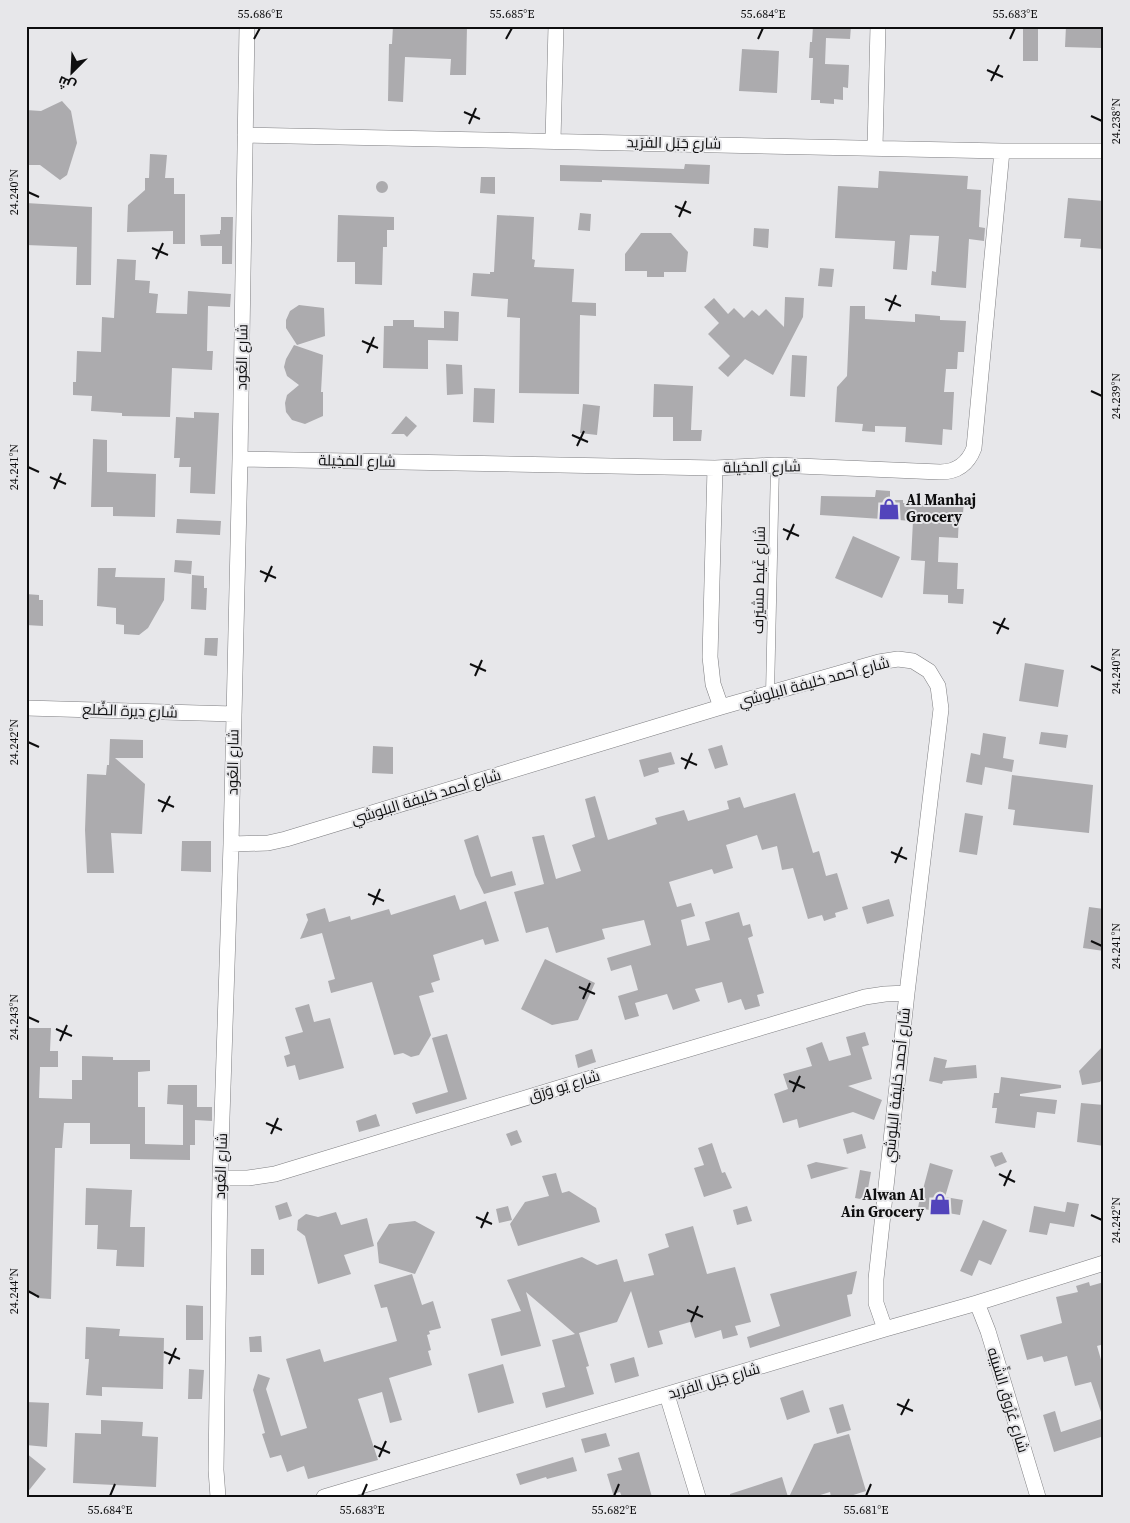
<svg xmlns="http://www.w3.org/2000/svg" width="1130" height="1523" font-family="'Source Serif 4',Cairo,serif">
	<style>
		.building { fill: #acabae }
		.lines { fill: none; stroke-linecap: round; stroke-linejoin: round }
		.lane-casing { stroke: #7e7e81; stroke-width: 9 }
		.street-casing { stroke: #7e7e81; stroke-width: 16 }
		.lane { stroke: #fff; stroke-width: 8 }
		.street { stroke: #fff; stroke-width: 15 }
		.ticks { fill: none; stroke: #0e0e0f; stroke-width: 2 }
		.labels { text-anchor: middle; stroke-width: 4; stroke-linejoin: round; paint-order: stroke }
		.street-label { font-size: 15px; fill: #0e0e0f; stroke: #e7e7ea }
		.poi-label { font-size: 15px; font-weight: bold; fill: #0e0e0f; stroke: #e7e7ea; text-anchor: start }
		.neatline { fill: none; stroke: #0e0e0f; stroke-width: 2 }
		.ticks-label { font-size: 12px; text-anchor: middle; fill: #0e0e0f }
	</style>
	<rect width="100%" height="100%" fill="#e7e7ea"/>
	<!-- building -->
	<path class="building" d="M393,26H467L466,75H450L451,59L405,57L403,102L388,101L389,44H392Z
		M813,26H851L850,39L826,38L825,64L849,65L848,88L843,87V100L834,99V104L820,103V100H811L813,58H809L810,42H812Z
		M1066,26H1103L1102,48L1065,47Z
		M1023,28H1038V61H1023Z
		M742,49L779,51L777,93L739,91Z
		M62,101L71,111L77,143L67,175L60,180L40,165H26V110L41,111Z
		M150,154L167,155L165,178H174V194H185V244H173V231L127,232L128,205L145,190V178H149Z
		M685,164L710,165L709,184L602,180V182L560,181V165L684,169Z
		M879,171L968,176L967,189L981,190L979,227L985,228L984,241L969,239L966,288L931,285L932,271L936,272L939,236L910,235L907,270L893,269L895,241L835,238L838,186L878,188Z
		M481,177H495V194L480,193Z
		M376 187a6 6 0 1 1 12 0a6 6 0 1 1-12 0Z
		M1068,198L1104,201V249L1080,247L1081,239L1064,238Z
		M26,203L92,207L91,285H76L77,247L26,245Z
		M580,213L591,214L590,231L578,230Z
		M338,215L394,217V230H387V247H383L382,285L355,284V262H337Z
		M497,215L534,217L532,259L535,260L534,267L574,269L572,302L596,303V316L580,315L579,394L519,393L520,318L507,317L508,299L471,296L473,273L490,274V272H494Z
		M221,217H233L232,264H222V246H201L200,235L220,234V230H221Z
		M754,228L769,229L768,248L753,246Z
		M641,233H671L688,252L686,272H664V277H647V271H625V254Z
		M117,259L136,260L135,280L150,281L149,293L158,294L156,313L187,314L188,291L231,294L230,307L208,306L207,351H213L212,370L172,368L170,417L122,416V413L91,411L92,396L73,395V382H76L77,351L101,352L102,317L114,318Z
		M820,268L834,269L832,287L818,286Z
		M785,297L804,298L803,317L773,375L745,359L728,377L718,368L730,356L708,334L719,323L704,307L714,298L728,314L734,308L744,318L752,310L759,316L766,309L784,327Z
		M299,305L324,308L325,336L297,345L286,328V320L290,311Z
		M850,306H865V319L915,322V314L940,316V320L966,321L964,352H958L957,369H946L944,392H954L952,430L943,429L942,445L905,442L906,427L875,426V432L862,431L863,424L835,422L837,387L847,376Z
		M444,311L459,312L458,341L428,340V369L383,368L384,326H393V320H414V327L444,328Z
		M294,345L323,355L321,392H323V416L305,424L292,420L286,412L285,403L287,395L299,385L287,376L284,367L286,359Z
		M792,355L807,356L805,397L790,396Z
		M446,364L462,365L463,394L447,395Z
		M654,384L693,386L691,430H702L701,441H673V417H653Z
		M474,388L495,389L494,423L473,422Z
		M583,404L600,406L597,435L580,433Z
		M194,412L219,413L215,494L190,493L191,467H179L180,458H174L176,417L194,418Z
		M406,416L417,426L407,437L404,434H391Z
		M93,439L107,440V472L156,474L155,517L113,516V507H91Z
		M876,490L890,491V500H903V503L951,504V500H964L963,514H959L958,538L939,537L938,562L958,563L957,589H964L963,604L948,603V595L923,594L925,561L911,560L913,521L820,515L821,496L875,497Z
		M177,519L221,521L220,535L176,533Z
		M853,536L900,557L882,598L835,578Z
		M175,560L192,561L191,574L174,572Z
		M98,568H116L115,577L165,578L164,600L148,628L139,635L124,634V625L116,624V608L97,606Z
		M192,575L204,576V588H207L206,610L191,609Z
		M26,594L39,595V600H43V626L26,625Z
		M205,638H218L217,656L204,655Z
		M1025,663L1064,670L1058,707L1019,701Z
		M1041,732L1068,735L1066,748L1039,744Z
		M983,733L1006,737L1003,758L1014,760L1012,772L985,767L982,785L966,782L971,753L980,755Z
		M110,739L143,740V758H115L145,784L142,834L111,833L114,873H87L85,830L87,774L106,775L107,765H109Z
		M722,745L728,765L715,769L708,749Z
		M373,746L393,747V774L372,773Z
		M671,752L675,764L658,768L659,772L644,777L639,760Z
		M1012,775L1093,785L1089,833L1013,825L1015,810L1008,809Z
		M795,793L813,853L819,851L826,876L837,873L848,909L835,913L836,917L824,921L822,915L808,919L793,868L782,870L777,846L762,850L757,835L726,845L733,868L714,874L712,869L669,882L677,907L691,903L695,916L681,920L687,946L710,940L705,922L739,912L743,926L750,924L753,936L748,938L764,993L757,995L760,1006L745,1010L741,999L728,1003L722,982L695,989L700,1001L673,1010L667,994L635,1003L639,1016L625,1020L618,996L638,990L631,965L611,971L607,958L651,945L644,920L602,929L605,939L556,953L548,927L526,933L514,892L544,884L532,837L544,835L556,879L581,871L572,845L595,837L585,799L595,796L608,840L657,824L655,818L684,810L688,821L729,809L727,801L740,797L744,808Z
		M965,813L983,816L977,855L959,852Z
		M478,835L491,877L512,871L516,885L484,894L475,875L464,840Z
		M182,841H211V872L181,871Z
		M455,895L460,910L486,901L499,941L485,945L483,939L433,955L440,980L431,983L434,992L419,996L431,1035L419,1055L411,1057L403,1053L394,1055L372,982L331,993L328,981L335,979L322,933L300,939L308,920L306,914L325,908L329,922L350,916L351,920L389,909L391,915Z
		M889,899L894,916L867,924L862,907Z
		M1089,907L1104,909V951L1083,948Z
		M545,959L595,983L578,1020L552,1025L521,1009Z
		M309,1004L314,1022L330,1018L344,1068L299,1080L295,1065L287,1067L284,1056L290,1054L285,1037L303,1032L295,1008Z
		M26,1028H51L50,1051H58V1067H40L39,1098L72,1099V1080H82V1056L113,1057V1060H150V1071L138,1072V1107H145V1144L183,1145V1105L167,1104L168,1085H197V1107H212V1121L195,1120V1145H190V1160L130,1159V1144H90V1123H64L62,1148H55L51,1299L37,1298V1294L26,1293Z
		M865,1032L869,1045L862,1047L872,1079L848,1086L882,1100L874,1120L853,1112L799,1128L797,1119L783,1123L774,1094L788,1089L783,1074L812,1066L806,1048L822,1042L829,1061L851,1055L846,1037Z
		M447,1034L467,1099L416,1114L412,1103L448,1092L432,1038Z
		M1104,1045V1077L1100,1082L1082,1085L1079,1071Z
		M592,1049L596,1062L578,1068L575,1055Z
		M934,1057L947,1060L945,1068L976,1065L977,1078L943,1081L942,1084L929,1081Z
		M1001,1077L1061,1085V1088L1020,1094V1096L1057,1100L1055,1114L1037,1112L1035,1128L995,1123L997,1108H992L994,1093H999Z
		M1081,1103L1104,1105V1146L1077,1142Z
		M376,1114L380,1126L359,1132L356,1121Z
		M517,1130L522,1142L511,1146L506,1134Z
		M862,1134L866,1148L847,1154L843,1139Z
		M712,1143L722,1173L725,1172L732,1188L704,1197L694,1168L704,1165L698,1148Z
		M1002,1152L1007,1162L995,1167L990,1156Z
		M816,1162L849,1168L811,1179L807,1165Z
		M930,1163L953,1170L945,1197L963,1200L960,1215L918,1208L921,1192L922,1193Z
		M860,1170L871,1172L866,1200L855,1198Z
		M556,1173L562,1193L569,1191L596,1208L600,1222L518,1246L510,1224L525,1202L549,1196L542,1176Z
		M86,1188L132,1190L130,1227H145L144,1267L116,1266L117,1250L97,1249L98,1225H85Z
		M287,1202L292,1216L279,1220L275,1206Z
		M1067,1202L1079,1204L1074,1227L1050,1223L1047,1235L1029,1232L1034,1206L1065,1212Z
		M508,1206L512,1220L499,1223L496,1209Z
		M747,1206L752,1221L737,1225L733,1210Z
		M336,1212L341,1225L367,1218L374,1246L344,1255L351,1274L318,1284L305,1236L297,1230L298,1220L306,1214L318,1217Z
		M983,1220L1007,1230L991,1265L979,1260L972,1276L960,1271Z
		M415,1221L435,1232L415,1274L379,1263L377,1243L389,1224Z
		M693,1226L707,1274L735,1267L751,1322L735,1326L738,1335L723,1339L721,1330L695,1338L690,1322L659,1331L663,1344L648,1348L631,1291L617,1322L579,1333L589,1366L586,1367L594,1394L546,1408L542,1393L565,1387L552,1340L575,1334L526,1292L541,1346L501,1356L491,1319L521,1311L507,1280L582,1257L597,1265L617,1259L624,1282L654,1275L648,1254L669,1247L665,1234Z
		M251,1249H264V1275H251Z
		M857,1271L852,1294L847,1295L851,1316L750,1348L747,1337L780,1326L770,1294Z
		M412,1274L422,1305L433,1301L441,1328L429,1331L430,1334L427,1335L431,1350L428,1351L432,1365L389,1378L402,1420L390,1423L382,1392L358,1399L378,1460L308,1479L304,1466L287,1472L281,1455L270,1458L262,1434L265,1433L253,1390L258,1374L270,1378L266,1389L281,1436L307,1428L286,1359L320,1349L324,1362L397,1341L387,1307L381,1308L374,1285Z
		M1089,1282L1090,1286L1104,1282V1344L1097,1346L1104,1370V1414L1102,1415L1091,1382L1075,1386L1067,1356L1044,1362L1042,1356L1027,1360L1020,1335L1062,1323L1056,1297L1078,1292L1076,1286Z
		M186,1305L203,1306V1340H186Z
		M86,1327L120,1329L119,1336L164,1338L163,1389L102,1387V1396L86,1395L89,1359H85Z
		M261,1336L262,1352H250L249,1337Z
		M634,1357L639,1376L615,1383L610,1364Z
		M503,1364L514,1403L478,1413L468,1374Z
		M189,1369L204,1370L202,1399H188Z
		M803,1390L810,1412L787,1420L780,1398Z
		M26,1402L49,1403L47,1447L26,1445Z
		M843,1404L851,1430L837,1434L829,1408Z
		M1055,1411L1061,1432L1104,1418V1436L1054,1452L1043,1415Z
		M101,1420L143,1422L142,1436L158,1437L156,1487L73,1483L75,1433L101,1434Z
		M606,1433L610,1446L585,1453L581,1439Z
		M849,1434L866,1491L847,1497H831L830,1492L814,1497H789L814,1444Z
		M639,1452L652,1497H622L620,1492L613,1494L607,1474L622,1470L618,1458Z
		M26,1453L46,1469L26,1494Z
		M573,1457L577,1471L547,1479L546,1477L520,1485L516,1474Z
		M782,1477L788,1497H730V1494Z"/>
	<g class="lines">
		<!-- lane casing -->
		<g class="lane-casing">
			<path id="lane" d="M770,694L775,465"/>
		</g>
		<!-- street casing -->
		<g class="street-casing">
			<path id="street" d="M245,135L1002,151H1104
				M553,140L556,26
				M875,147L878,26
				M240,459L715,468L775,465L940,472C957,472 968,464 974,448L1002,151
				M715,468L710,657L713,684L721,707
				M26,708L234,714
				M231,844L268,843L286,839L721,707L879,662L898,659L913,661L929,671L938,686L941,709L907,993L876,1279V1303L885,1329
				M220,1178H248L275,1174L588,1079L865,997L885,994L907,993
				M977,1303L988,1331L1038,1497
				M667,1395L698,1497
				M218,1497L216,1470L220,1178L231,844L240,459L247,26
				M324,1497L885,1329L977,1303L1104,1263"/>
		</g>
		<!-- lane -->
		<use href="#lane" class="lane"/>
		<!-- street -->
		<use href="#street" class="street"/>
	</g>
	<!-- ticks -->
	<path class="ticks" d="M254,39L260,28M506,39L512,28M758,39L763,28M1010,39L1015,28M987,70L1003,77M991,81L999,65M464,112L480,119M1091,116L1102,121M469,124L476,108M28,192L39,197M675,206L691,213M679,217L686,201M152,248L168,255M156,259L163,243M885,299L901,306M889,311L896,295M362,341L378,348M367,353L374,337M1091,391L1102,396M572,435L588,442M577,446L584,431M28,467L39,472M50,477L66,484M54,489L61,473M783,529L799,536M787,540L794,524M260,571L276,578M265,582L272,566M993,622L1009,629M997,634L1005,618M470,664L486,671M1091,666L1102,671M475,676L482,660M28,742L39,747M681,758L697,765M685,769L692,753M158,800L174,807M162,812L170,796M891,852L907,859M895,863L902,847M368,894L384,901M373,905L380,889M1091,941L1102,946M579,987L595,994M583,999L590,983M28,1017L39,1022M56,1029L72,1036M60,1041L67,1025M789,1081L805,1088M793,1092L800,1076M266,1123L282,1130M271,1134L278,1118M999,1174L1015,1182M1004,1186L1011,1170M1091,1215L1102,1220M476,1217L492,1224M481,1228L488,1212M28,1291L39,1297M687,1310L703,1317M691,1322L698,1306M164,1352L180,1359M169,1364L176,1348M897,1404L913,1411M901,1415L909,1399M374,1446L390,1453M379,1457L386,1441M110,1496L115,1484M362,1496L367,1484M614,1496L619,1484M866,1496L871,1484"/>
	<!-- icons -->
	<defs>
		<g id="shop-bare" transform="scale(1.725)"><path d="M-5-2.5h2.3a2.7 3.5 0 0 1 5.4 0H5L5.5 6h-11ZM-1.5-2.5h3a1.5 2.3 0 0 0-3 0Z" fill="#5244bb" stroke="#e7e7ea" stroke-width="2.5" paint-order="stroke"/></g>
	</defs>
	<g fill-rule="evenodd">
		<use href="#shop-bare" x="889" y="509"/>
		<use href="#shop-bare" x="940" y="1204"/>
	</g>
	<g class="labels">
		<!-- street labels -->
		<g class="street-label">
			<text transform="translate(674 143) rotate(1)" y="5">شارع جَبَل الفرَيد</text>
			<text transform="translate(242 357) rotate(-89)" y="5">شارع العُود</text>
			<text transform="translate(357 461) rotate(1)" y="5">شارع المخِيلة</text>
			<text transform="translate(762 467) rotate(-1)" y="5">شارع المخِيلة</text>
			<text transform="translate(759 580) rotate(-89)" y="5">شارع غَيط مشيَرف</text>
			<text transform="translate(814 682) rotate(-15)" y="5">شارع أحمد خليفة البلوشي</text>
			<text transform="translate(130 711) rotate(2)" y="5">شارع دِيرة الضِّلع</text>
			<text transform="translate(233 762) rotate(-89)" y="5">شارع العُود</text>
			<text transform="translate(426 797) rotate(-17)" y="5">شارع أحمد خليفة البلوشي</text>
			<text transform="translate(897 1085) rotate(-84)" y="5">شارع أحمد خليفة البلوشي</text>
			<text transform="translate(564 1086) rotate(-17)" y="5">شارع يَو وَرَق</text>
			<text transform="translate(221 1166) rotate(-88)" y="5">شارع العُود</text>
			<text transform="translate(714 1381) rotate(-16)" y="5">شارع جَبَل الفرَيد</text>
			<text transform="translate(1008 1400) rotate(73)" y="5">شارع عُرُوق الشِّيبَه</text>
		</g>
		<!-- poi labels -->
		<g class="poi-label">
			<text x="906" y="505">Al Manhaj<tspan x="906" dy="17">Grocery</tspan></text>
			<text x="924" y="1200" text-anchor="end">Alwan Al<tspan x="924" dy="17">Ain Grocery</tspan></text>
		</g>
	</g>
	<!-- border -->
	<rect width="1130" height="1523" fill="none" stroke="#e7e7ea" stroke-width="55"/>
	<!-- north arrow -->
	<g transform="translate(72 72) rotate(204)" stroke="#e7e7ea" stroke-width="4" paint-order="stroke">
	<path d="M0-4L9 19L0 12L-9 19Z" fill="#0e0e0f"/>
	<text y="-8" font-size="14" font-weight="bold" text-anchor="middle" fill="#0e0e0f">ش</text>
	</g>
	<rect x="28" y="28" width="1074" height="1468" class="neatline"/>
	<g class="ticks-label">
		<text x="260" y="18">55.686°E</text>
		<text x="512" y="18">55.685°E</text>
		<text x="763" y="18">55.684°E</text>
		<text x="1015" y="18">55.683°E</text>
		<text transform="translate(1116 121) rotate(-90)" y="4">24.238°N</text>
		<text transform="translate(14 192) rotate(-90)" y="4">24.240°N</text>
		<text transform="translate(1116 396) rotate(-90)" y="4">24.239°N</text>
		<text transform="translate(14 467) rotate(-90)" y="4">24.241°N</text>
		<text transform="translate(1116 671) rotate(-90)" y="4">24.240°N</text>
		<text transform="translate(14 742) rotate(-90)" y="4">24.242°N</text>
		<text transform="translate(1116 946) rotate(-90)" y="4">24.241°N</text>
		<text transform="translate(14 1017) rotate(-90)" y="4">24.243°N</text>
		<text transform="translate(1116 1220) rotate(-90)" y="4">24.242°N</text>
		<text transform="translate(14 1291) rotate(-90)" y="4">24.244°N</text>
		<text x="110" y="1514">55.684°E</text>
		<text x="362" y="1514">55.683°E</text>
		<text x="614" y="1514">55.682°E</text>
		<text x="866" y="1514">55.681°E</text>
	</g>
</svg>
